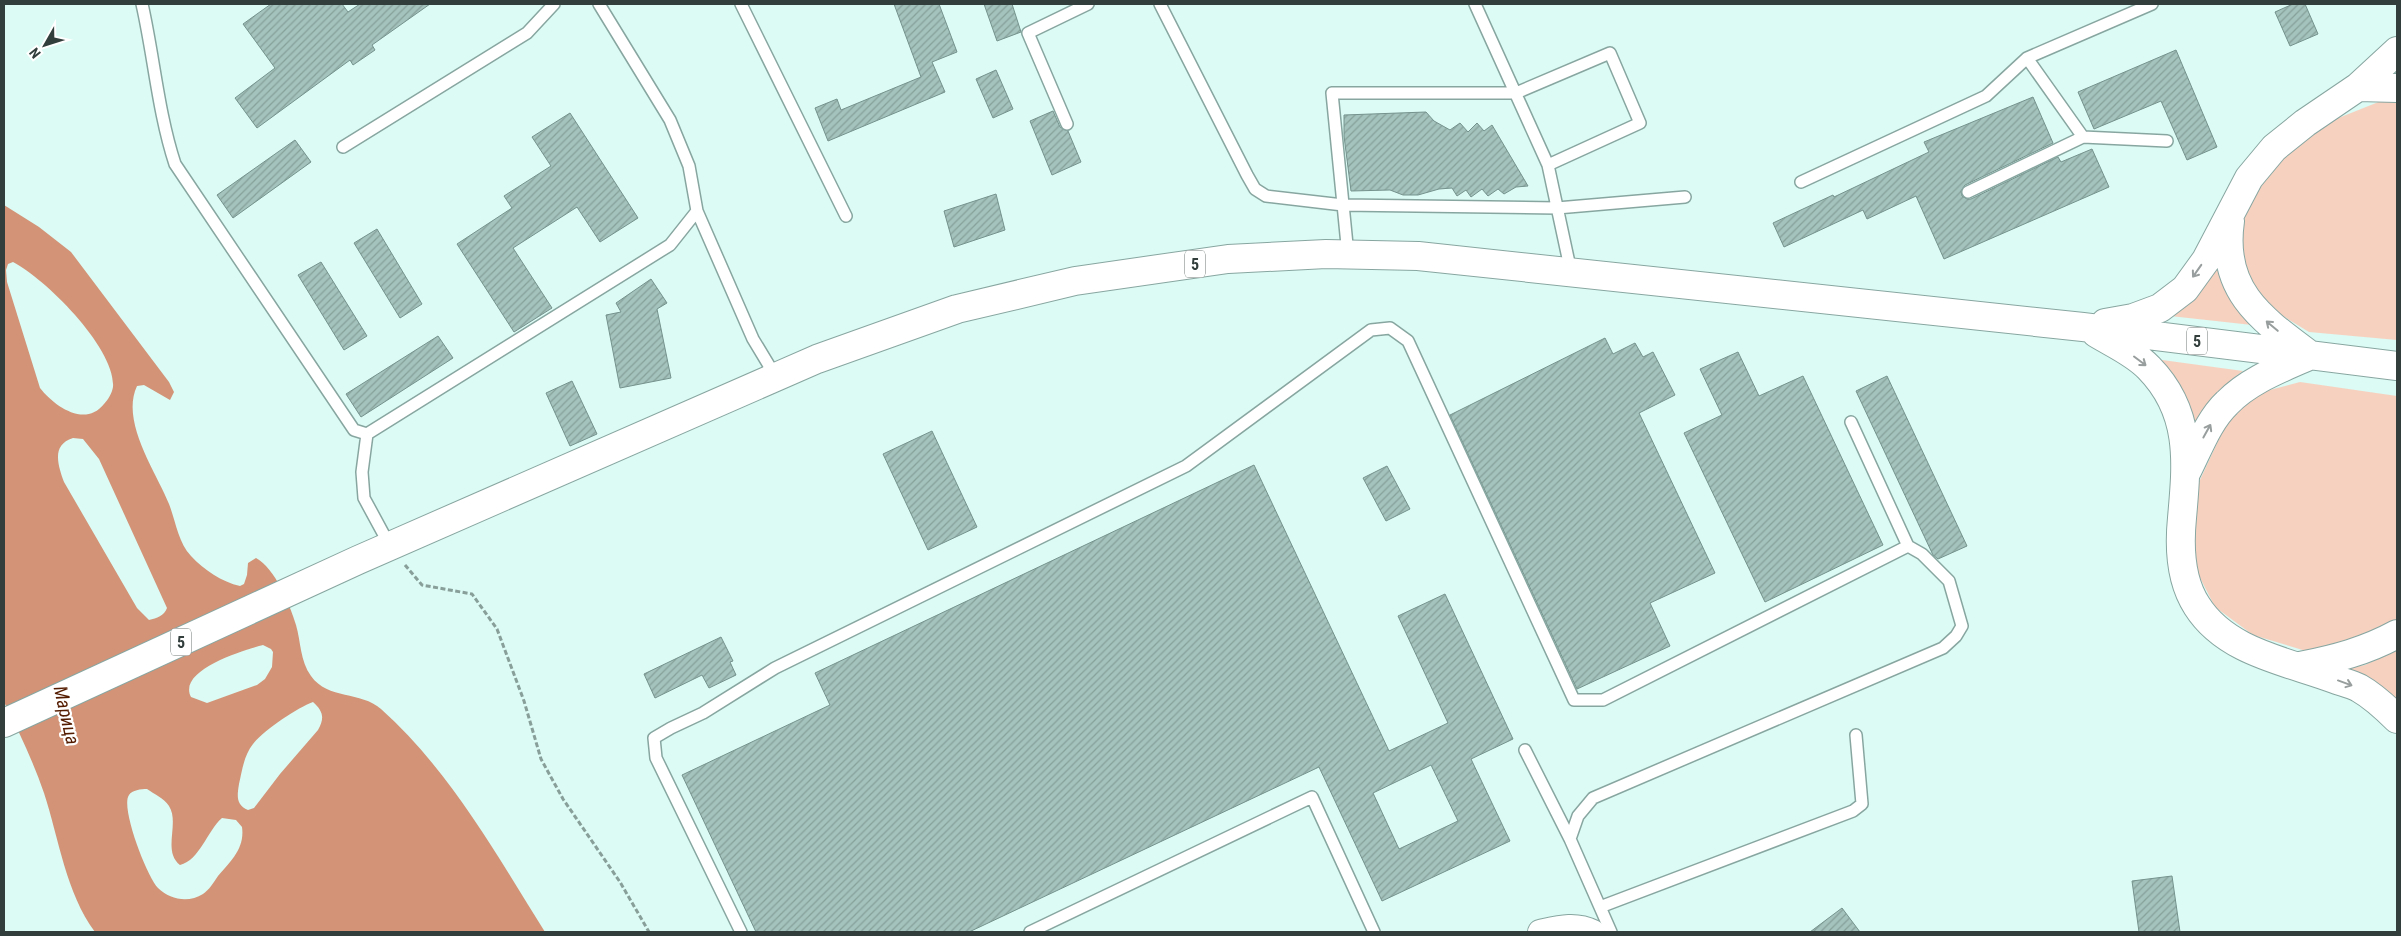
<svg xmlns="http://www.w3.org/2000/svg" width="2401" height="936" font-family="'Roboto Condensed',sans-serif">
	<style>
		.green { fill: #f7d1c0 }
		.water { fill: #d29377; fill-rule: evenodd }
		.building { fill: url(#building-hatch); stroke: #75938c; fill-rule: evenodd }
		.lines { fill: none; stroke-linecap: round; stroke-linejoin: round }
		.service-casing { stroke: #88a6a0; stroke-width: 14 }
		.minor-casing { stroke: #88a6a0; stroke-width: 26 }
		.primary-casing { stroke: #88a6a0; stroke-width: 30 }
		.path { stroke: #889e99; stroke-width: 3; stroke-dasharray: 5 2.5; stroke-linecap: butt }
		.service { stroke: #fff; stroke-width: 11 }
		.minor { stroke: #fff; stroke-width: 24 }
		.primary { stroke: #fff; stroke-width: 28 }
		.oneway { stroke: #989e9d }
		.labels { text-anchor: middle; stroke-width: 4.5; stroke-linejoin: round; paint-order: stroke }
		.shield { fill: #fff; stroke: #6f7876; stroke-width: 1 }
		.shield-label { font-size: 16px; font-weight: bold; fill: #313e3b }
		.water-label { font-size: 19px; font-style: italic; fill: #541c00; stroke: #fff }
	</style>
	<defs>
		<pattern id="building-hatch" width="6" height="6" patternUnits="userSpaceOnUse" patternTransform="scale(1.25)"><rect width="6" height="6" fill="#a4c3bc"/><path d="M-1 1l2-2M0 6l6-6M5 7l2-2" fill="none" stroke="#86a09a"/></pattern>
	</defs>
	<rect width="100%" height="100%" fill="#dbfbf4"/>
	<!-- green -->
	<path class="green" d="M2381,101L2397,102V340L2309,332L2265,305L2246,269L2238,232L2247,198L2274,163L2326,123Z
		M2215,257L2252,325L2161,315Z
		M2155,359L2243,371C2220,387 2208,405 2194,429Z
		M2300,382L2397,396V621L2316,654L2253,635L2215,607L2193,564L2199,482L2226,424L2254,394Z
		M2397,650V708L2333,671L2365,665Z"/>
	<!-- water -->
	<path class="water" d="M4,205L39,227L71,252L169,382L174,392L170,400L144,385L137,386C120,422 157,473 169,504C176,522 178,542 191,556C204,570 222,582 240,586L244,584L247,575L248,563L256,558C275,568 290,605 296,625C301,642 300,661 311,676C328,700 361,691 381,709C451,772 496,854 545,932H95C66,893 59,839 44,793C33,761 19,732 4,702ZM13,262C46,279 116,349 113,387C112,393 108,400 104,404C85,428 54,406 40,388L7,282L6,270L8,264ZM73,438L83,439L99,459L167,608C164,616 157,618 149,620L137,608L64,482C58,465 51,445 73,438ZM263,645L271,649L273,652L272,667L265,679L257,685L207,703L191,697C177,670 244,650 263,645ZM313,702C323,711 325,718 318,730L280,774L254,808L248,810C236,805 237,796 239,784C242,771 244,755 253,744C264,730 297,708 313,702ZM147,789C154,794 164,798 169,806C180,823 162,851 180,865C200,860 207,831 222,818L236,820L242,827C245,848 231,861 218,876C214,882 209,890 203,894C189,903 170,900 158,888C147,877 120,807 129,795C132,790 141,789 147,789Z"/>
	<!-- building -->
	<path class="building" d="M271,4H342L348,12L360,4H430L372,45L375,50L353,65L350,60L257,128L235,98L275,68L243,24Z
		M894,4H939L957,52L932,62L945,92L828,141L815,108L837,99L841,110L921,77Z
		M984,4H1012L1021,32L997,41Z
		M2293,4H2305L2318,34L2290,46L2275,12Z
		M2176,50L2217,147L2187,160L2161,101L2094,129L2078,92Z
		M996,70L1013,109L993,118L976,79Z
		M2033,97L2053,143L1965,185L1961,191L1962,196L1967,199H1971L2058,157L2061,162L2092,149L2109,187L1944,259L1916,196L1867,219L1863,210L1784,247L1773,223L1833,195L1834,197L1929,152L1924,142Z
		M1053,111L1060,127L1068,131L1081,162L1052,175L1030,121Z
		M1426,112L1434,121L1450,130L1460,123L1468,132L1477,123L1484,131L1492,125L1528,186L1516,187L1504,194L1498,189L1488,196L1482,189L1471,197L1466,190L1457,196L1452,188L1439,189L1418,195H1403L1390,190L1351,191L1344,136V115Z
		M570,113L638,218L600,242L577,207L513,248L552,308L514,332L457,244L512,208L504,196L551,166L532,137Z
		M295,140L311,162L233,218L217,195Z
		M996,194L1005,230L954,247L944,211Z
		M377,229L422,304L400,318L354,243Z
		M321,262L367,336L344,350L298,275Z
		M651,279L667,303L657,309L671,378L620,388L606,315L621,312L616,303Z
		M438,336L453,358L361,417L346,394Z
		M1605,338L1613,354L1635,343L1643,357L1653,352L1675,395L1639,413L1715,573L1650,603L1670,646L1577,689L1450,415Z
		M1738,352L1759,396L1803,376L1883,545L1765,602L1684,433L1722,415L1700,369Z
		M1887,376L1967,546L1938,559L1933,555L1856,391Z
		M572,381L597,434L570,446L546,393Z
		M932,431L977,527L928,550L883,454Z
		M1254,465L1389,751L1448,723L1398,616L1445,594L1513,739L1471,759L1510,841L1382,901L1319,767L969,932H756L682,775L830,705L815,673ZM1431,765L1458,821L1399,849L1373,793Z
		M1387,466L1410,509L1386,521L1363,478Z
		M721,637L733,661L730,662L736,675L709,688L702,675L655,698L644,674Z
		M2172,876L2180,932H2139L2132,881Z
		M1842,908L1860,932H1810Z"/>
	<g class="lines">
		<!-- service casing -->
		<g class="service-casing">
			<path id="service" d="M142,4C154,57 158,112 175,164L354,430L367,434
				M741,4L846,216
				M1160,4L1247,175L1255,189L1266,196L1343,205L1557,208L1685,197
				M1475,4L1548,165L1571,272
				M2027,58L2083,137
				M1067,124L1028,33L1088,4
				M343,147L527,33L554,4
				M1801,182L1986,96L2027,58L2152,4
				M1968,192L2083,137L2167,141
				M697,211L753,339L776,377
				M1348,255L1332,93H1516L1610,53L1640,123L1548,165
				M390,546L364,498L362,472L367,434L670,245L697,211L689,166L670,120L599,4
				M1525,750L1570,839L1611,932
				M1570,839L1578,816L1593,798L1943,648L1956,636L1962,626L1949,581L1922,554L1908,546L1851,422
				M1600,907L1853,811L1862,804L1856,735
				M741,932L656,758L654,738L671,728L703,713L775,668L1186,466L1371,330L1390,328L1408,341L1574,700H1603L1908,546
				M1030,932L1312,797L1374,932"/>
		</g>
		<!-- minor casing -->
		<g class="minor-casing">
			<path id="minor" d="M1540,932C1558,928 1575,923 1593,932"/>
		</g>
		<!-- primary casing -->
		<g class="primary-casing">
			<path id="primary" d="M2358,87L2397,88
				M2230,221C2220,290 2260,318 2310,355
				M2105,323L2133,318L2160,308L2185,289L2206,260L2249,178L2274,148L2305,123L2358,87L2397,51
				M2096,333C2114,344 2135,353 2149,368C2192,412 2187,462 2182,518C2179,548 2180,580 2197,606C2226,652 2286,661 2334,679C2342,682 2351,684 2359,688C2373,696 2386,708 2397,719
				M2186,473C2198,450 2208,421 2227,403C2249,380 2282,368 2311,355
				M2300,666C2335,659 2366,651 2397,634
				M4,723L358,560L817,359L957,309L1075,281L1228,259L1326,254L1418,256L2083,327L2397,366"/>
		</g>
		<!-- path -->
		<path class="path" d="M405,565L422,585L472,594L497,629L524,701L541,759L563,799L620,882L649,932"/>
		<!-- service -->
		<use href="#service" class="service"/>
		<!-- minor -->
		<use href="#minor" class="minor"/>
		<!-- primary -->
		<use href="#primary" class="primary"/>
	</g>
	<!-- one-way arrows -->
	<defs><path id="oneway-shaft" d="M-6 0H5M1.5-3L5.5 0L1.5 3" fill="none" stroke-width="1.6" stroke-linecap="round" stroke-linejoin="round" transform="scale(1.25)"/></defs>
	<g class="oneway">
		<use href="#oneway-shaft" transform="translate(2197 271) rotate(125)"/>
		<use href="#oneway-shaft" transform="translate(2272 326) rotate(-140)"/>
		<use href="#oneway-shaft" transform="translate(2140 361) rotate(37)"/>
		<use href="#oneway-shaft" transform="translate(2207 431) rotate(-61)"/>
		<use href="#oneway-shaft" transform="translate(2345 683) rotate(20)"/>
	</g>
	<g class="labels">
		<!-- shield labels -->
		<g class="shield">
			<rect x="1185" y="250.5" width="20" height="27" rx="4"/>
			<rect x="2187" y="327.5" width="20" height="27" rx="4"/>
			<rect x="171" y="628.5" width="20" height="27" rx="4"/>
		</g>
		<g class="shield-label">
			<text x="1195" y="270">5</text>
			<text x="2197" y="347">5</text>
			<text x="181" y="648">5</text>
		</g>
		<!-- water labels -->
		<g class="water-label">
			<text transform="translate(67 715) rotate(77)" y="7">Марица</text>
		</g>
	</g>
	<!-- border -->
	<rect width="2401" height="936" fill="none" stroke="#313e3b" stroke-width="10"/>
	<!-- north arrow -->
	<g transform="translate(45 45) rotate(231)" stroke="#ffffff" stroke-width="4" paint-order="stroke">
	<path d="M0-4L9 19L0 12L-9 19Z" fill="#313e3b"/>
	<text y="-8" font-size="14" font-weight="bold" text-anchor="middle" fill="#313e3b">N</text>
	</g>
</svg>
